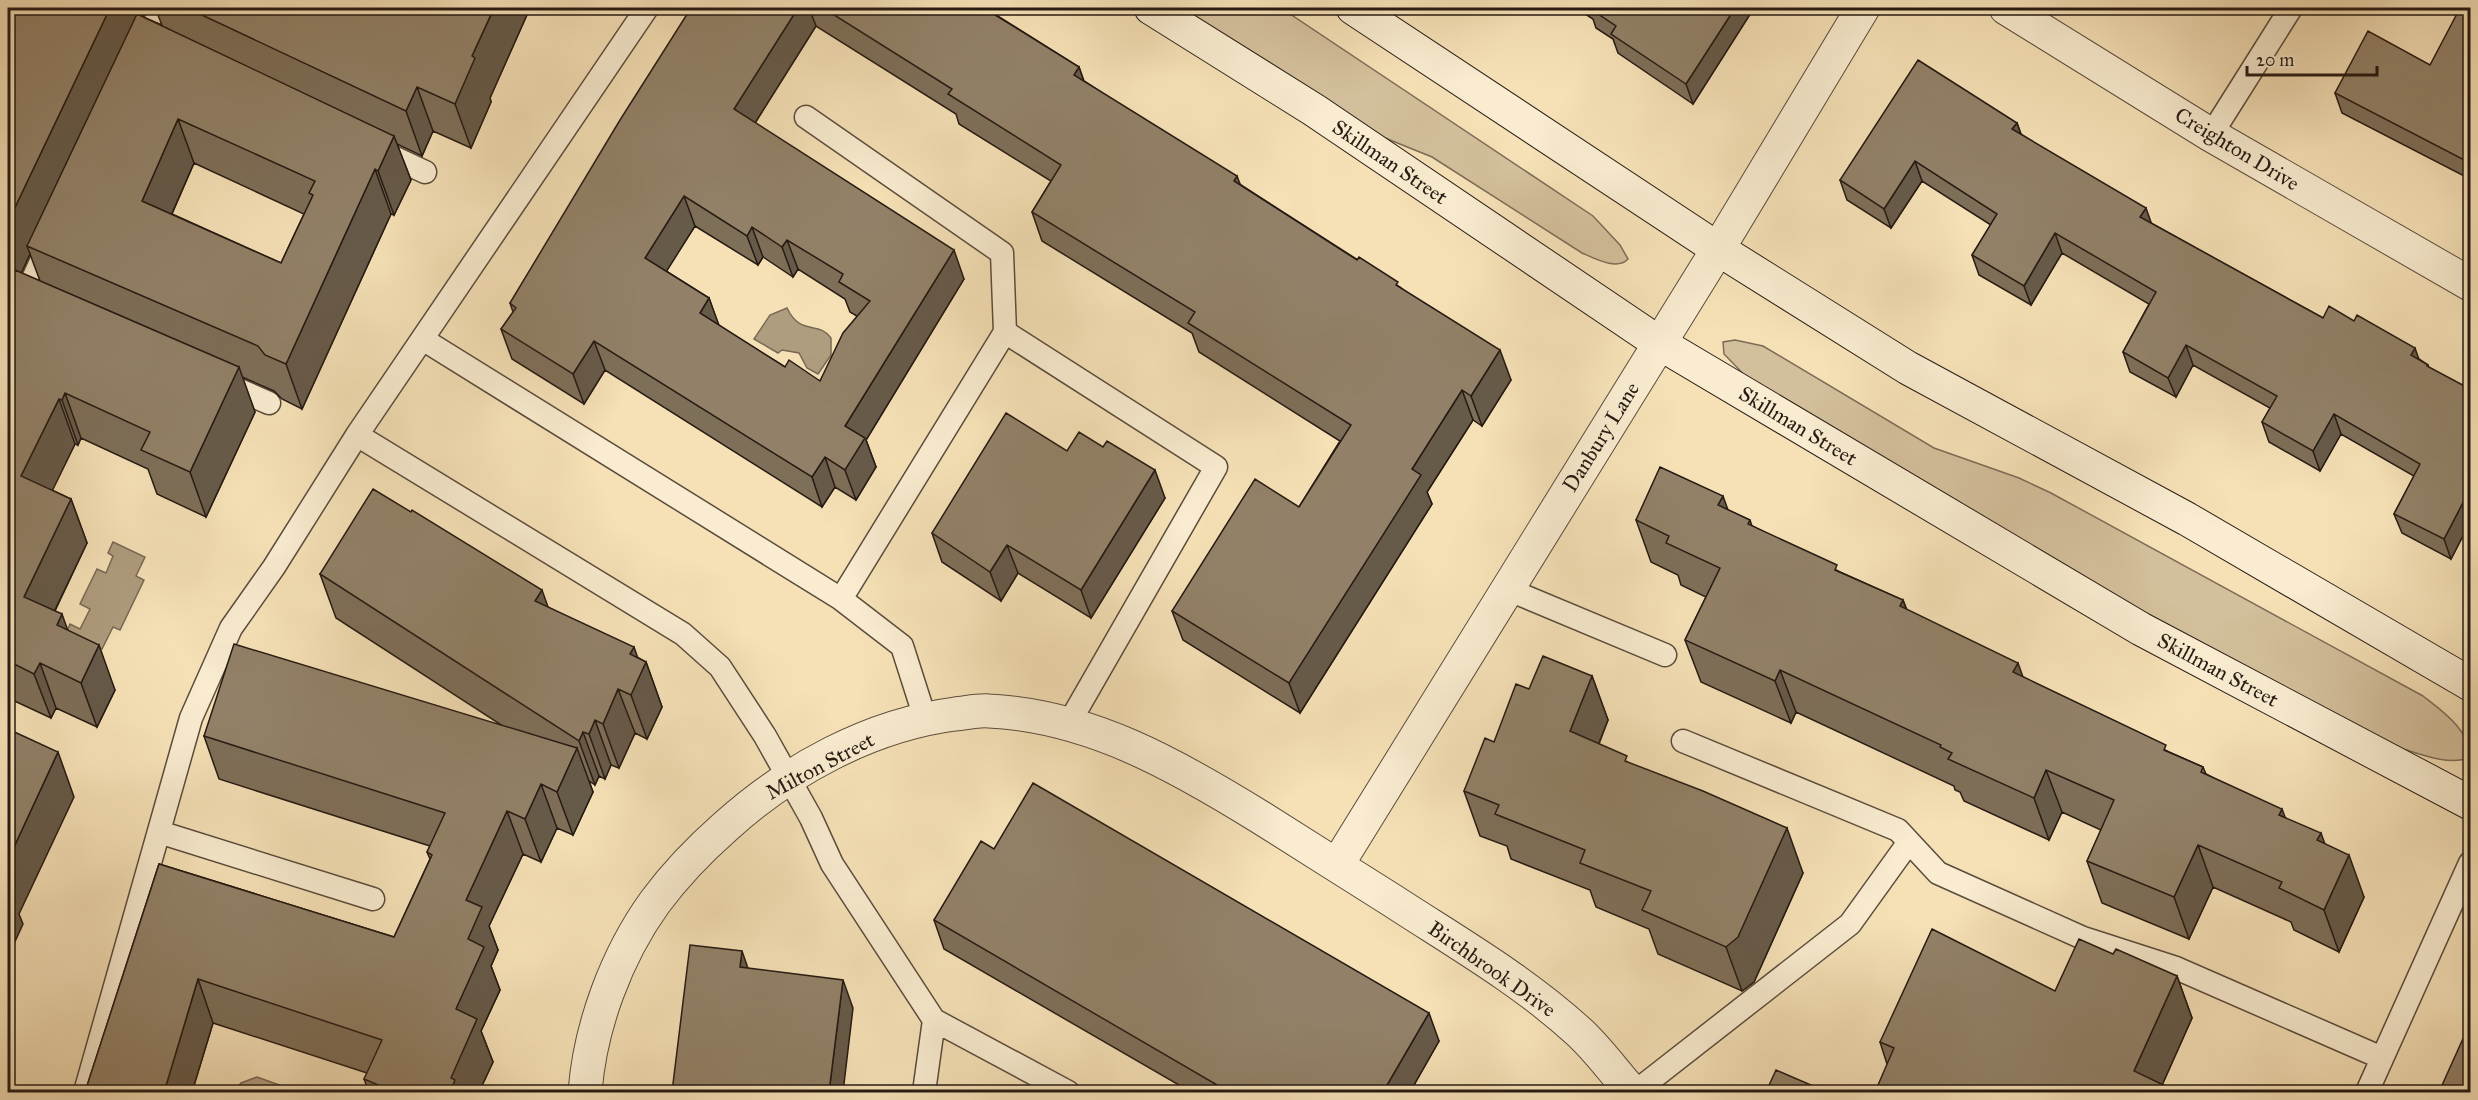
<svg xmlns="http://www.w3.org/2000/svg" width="2478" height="1100" font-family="'IM FELL Great Primer',serif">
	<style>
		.green { fill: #d3bf9b; stroke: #7c6c57; stroke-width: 1.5 }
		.water { fill: #af9d7f; stroke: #786954; stroke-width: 1.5 }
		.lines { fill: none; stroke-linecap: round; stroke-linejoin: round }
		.service-casing { stroke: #5a4c3c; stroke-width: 25 }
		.minor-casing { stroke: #5a4c3c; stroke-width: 35 }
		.secondary-casing { stroke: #261a13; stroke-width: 35 }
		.service { stroke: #f9ecd0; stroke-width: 22 }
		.minor { stroke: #f9ecd0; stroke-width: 33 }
		.secondary { stroke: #f9ecd0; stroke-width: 33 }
		.wall { fill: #7e6f59; stroke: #261a13; stroke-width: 1.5; fill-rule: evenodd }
		.shaded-wall { fill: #665a49; stroke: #261a13; stroke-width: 1.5 }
		.building { fill: #928168; stroke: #261a13; stroke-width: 1.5; fill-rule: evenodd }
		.labels { text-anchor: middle; stroke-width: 4.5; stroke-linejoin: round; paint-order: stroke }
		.street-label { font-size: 21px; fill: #261a13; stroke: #f9ecd0 }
	</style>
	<rect width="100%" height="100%" fill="#f6e1b7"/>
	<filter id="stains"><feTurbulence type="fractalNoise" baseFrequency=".00333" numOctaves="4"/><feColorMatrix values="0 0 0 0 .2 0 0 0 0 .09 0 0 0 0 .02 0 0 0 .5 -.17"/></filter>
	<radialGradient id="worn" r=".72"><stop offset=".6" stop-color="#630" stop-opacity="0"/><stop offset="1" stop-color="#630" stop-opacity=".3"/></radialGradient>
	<!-- green -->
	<path class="green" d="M1174,8H1281L1593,216L1620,245L1628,259C1617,271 1594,258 1582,253L1432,157L1348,123Z
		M1735,340L1763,346L1934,448L2019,478L2051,493L2423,696C2442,711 2470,730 2470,757C2450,767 2417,753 2397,747L2217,655L1756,387L1724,354L1723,342Z"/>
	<!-- water -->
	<path class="water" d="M787,308C801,337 818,320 831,338V355L818,374L807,368L799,353L782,350L778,353L754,339L770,315Z
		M113,542L145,557L136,576L144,580L120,630L113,627L102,649L66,633L70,624L80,629L90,609L80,604L97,569L106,573L113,556L108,553Z
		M257,1077L296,1091L298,1092H234L241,1083Z"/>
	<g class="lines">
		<!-- service casing -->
		<g class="service-casing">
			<path id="service" d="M142,49L162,8
				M806,117L1002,253L1005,332
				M2211,135L2291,8
				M378,150L425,172
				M8,333L49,244
				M424,340L841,599L902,646L925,718
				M221,382L269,403
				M357,435L683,634L720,667L765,736L811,818L832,864L934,1020L924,1092
				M1507,589L1665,655
				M841,599L1005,332L1216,467L1069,723
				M1683,741L1898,830L1938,873L2083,938L2176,968L2382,1058
				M159,832L373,899
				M934,1020L1068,1092
				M85,1092L191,718L231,628L274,567L357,435L647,8
				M1635,1092L1850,924L1909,842
				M2367,1092L2470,863"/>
		</g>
		<!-- minor casing -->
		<g class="minor-casing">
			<path id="minor" d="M2006,8L2211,135L2470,284
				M1337,865L1718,249L1863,8
				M585,1092C590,1027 616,956 655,902C675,875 700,849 725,827C788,770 870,725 955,714C966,713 978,710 989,711C1090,716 1176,765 1260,817C1304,845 1349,873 1393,901C1456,942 1522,980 1578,1031C1598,1049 1614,1072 1632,1092"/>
		</g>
		<!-- secondary casing -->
		<g class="secondary-casing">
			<path id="secondary" d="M1151,8L1314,110L1659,343L2141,629L2470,803
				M1353,8L1718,249L1908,368L2187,519L2470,684"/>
		</g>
		<!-- service -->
		<use href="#service" class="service"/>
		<!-- minor -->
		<use href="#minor" class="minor"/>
		<!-- secondary -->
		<use href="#secondary" class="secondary"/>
	</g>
	<!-- wall -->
	<path class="wall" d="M8,8H147L143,17L162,25L155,8H530L490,98L491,102L471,148L433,131L422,156L397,144L411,180L394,215L391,214L302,409L282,399L274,391L242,377L255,412L206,517L157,494L148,469L81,438L78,445L75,444L52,490L71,499L87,543L55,611L68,631L115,690L97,727L56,708L51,718L8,698ZM194,163L304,214L281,263L172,214ZM30,254L40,281L21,273Z
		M691,8H985L1079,67L1084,81L1241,185L1400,287L1511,380L1482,426L1473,420L1427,492L1432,504L1300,713L1183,640L1172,611L1299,507L1340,441L1199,352L1192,333L1042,241L1032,212L1051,181L959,124L956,114L816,26L755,123L964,279L866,440L876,467L856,500L835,487L822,507L605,370L584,404L512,359L501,329L513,312L510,303ZM695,226L758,265L763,257L793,277L798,269L845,299L850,312L857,316L820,381L785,367L718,325L709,298L666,271Z
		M1576,8H1754L1693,104L1618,53L1613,39L1596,28L1593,19Z
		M2470,16V179L2342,113L2335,93L2430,65Z
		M2017,123L2021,134L2151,223L2323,318L2419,359L2428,365L2429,368L2470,389V522L2451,559L2402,533L2394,514L2414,476L2341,434L2320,471L2269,442L2262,422L2270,408L2193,365L2176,397L2130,372L2123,352L2149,304L2062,253L2031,305L1979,275L1972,255L1991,225L1922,181L1891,228L1847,200L1840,180Z
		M1067,451L1165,498L1091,618L1018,573L1001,601L942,562L932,533Z
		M1728,510L1750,520L1752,526L1840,572L1903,600L1907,610L2023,677L2169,752L2203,767L2206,774L2285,818L2324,844L2364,897L2339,952L2294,930L2291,922L2213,887L2189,939L2102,903L2087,861L2101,830L2062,812L2049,840L1964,801L1960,792L1955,790L1954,786L1796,712L1791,723L1701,682L1685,640L1706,597L1681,585L1678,575L1651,562L1636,520Z
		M320,574L548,607L646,662L662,707L647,739L635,733L619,768L611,765L605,779L599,776L595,785L589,781L593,792L573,835L557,828L541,862L523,854L489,926L498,950L491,966L500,990L481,1031L493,1062L479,1092H369L364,1079L367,1073L213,1023L192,1092H85L159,864L394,937L430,859L427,852L430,846L219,779L204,736L503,726L336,618Z
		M1592,676L1608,720L1599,744L1803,873L1754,982L1742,991L1658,954L1649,929L1596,907L1590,890L1511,859L1507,846L1480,836L1464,791L1494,742L1529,689Z
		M994,849L1439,1041L1410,1092H1191L944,949L934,920Z
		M2113,954L2177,976L2192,1018L2162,1085L1887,1064L1880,1042L2055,991Z"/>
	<!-- shaded-wall -->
	<path class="shaded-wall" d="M110,8H147L32,248L27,246L30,254L8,302V222Z
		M494,8H530L490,98L491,102L471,148L455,104L472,56Z
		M798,8H809L816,26L745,139L734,109Z
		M1735,8H1754L1693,104L1686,84Z
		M1079,67L1089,97L1074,75Z
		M417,87L433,131L422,156L406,111Z
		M178,119L194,163L158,245L142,201Z
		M2017,123L2024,143L2012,129Z
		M394,136L411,180L394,215L378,171Z
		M1915,161L1922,181L1891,228L1884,209Z
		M375,169L391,214L302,409L286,364Z
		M1237,176L1248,205L1234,181Z
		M684,196L695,226L656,288L645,258Z
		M2146,208L2153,228L2140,217Z
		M752,227L763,257L758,265L747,236Z
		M2055,233L2062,253L2031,305L2024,286Z
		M787,240L798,269L793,277L782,247Z
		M954,250L964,279L866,440L876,467L856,500L845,470V426Z
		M709,298L720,328L700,313Z
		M594,341L605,370L584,404L573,374Z
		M2186,345L2193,365L2176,397L2168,378Z
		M2415,348L2422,368L2411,355Z
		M1500,350L1511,380L1482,426L1471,396Z
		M239,367L255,412L206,517L190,472Z
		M1462,390L1473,420L1427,492L1432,504L1300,713L1289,683L1412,469Z
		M65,393L81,438L78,445L62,400Z
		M59,399L75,444L38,520L21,476Z
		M2334,414L2341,434L2320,471L2313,451Z
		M825,457L835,487L822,507L812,477Z
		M1155,470L1165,498L1091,618L1081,590Z
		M2468,493L2470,500V522L2451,559L2444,539Z
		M1723,496L1738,538L1718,505Z
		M71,499L87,543L40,641L24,597Z
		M1007,545L1018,573L1001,601L990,572Z
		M542,590L558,635L535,601Z
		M1903,600L1918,642L1900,606Z
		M62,614L78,659L57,625Z
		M99,645L115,690L97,727L81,683Z
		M634,647L642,670L646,662L662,707L647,739L631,695L630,654Z
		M40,663L56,708L51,718L34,674Z
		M2018,663L2033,705L2013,672Z
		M1780,670L1796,712L1791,723L1775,681Z
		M1592,676L1608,720L1586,775L1570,731Z
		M618,689L635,733L619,768L603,724Z
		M595,720L611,765L605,779L589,734Z
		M583,732L599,776L595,785L579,741Z
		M577,748L593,792L573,835L557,792Z
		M58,752L74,797L19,914L23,924L8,957V860Z
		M2046,770L2062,812L2049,840L2034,798Z
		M541,784L557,828L541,862L525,819Z
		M2282,809L2298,851L2279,815Z
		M507,811L523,854L489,926L498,950L491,966L500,990L481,1031L493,1062L479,1092H450L456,1009L468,939L466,900Z
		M1787,828L1803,873L1754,982L1742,991L1726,947Z
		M2321,833L2336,875L2317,840Z
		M2198,845L2213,887L2189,939L2174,897Z
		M2349,855L2364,897L2339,952L2324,910Z
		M742,951L752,980L740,967Z
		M2177,976L2192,1018L2159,1092L2134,1071Z
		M198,979L213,1023L192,1092H166L165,1089Z
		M843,980L853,1008L843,1092H829Z
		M1429,1013L1439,1041L1410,1092H1383Z"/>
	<!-- building -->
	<path class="building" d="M8,8H110L8,222V28L11,21L8,19Z
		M187,8H494L472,56L475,58L455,104L417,87L406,111Z
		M691,8H798L734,109L954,250L845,426L865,438L845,470L825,457L812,477L594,341L573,374L501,329L516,308L510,303L620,120ZM684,196L747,236L752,227L782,247L787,240L843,274L839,282L870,301L843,333L820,381L789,360L785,367L700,313L709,298L645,258Z
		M823,8H984L1079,67L1074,75L1237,176L1234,181L1357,260L1359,257L1398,282L1396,285L1500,350L1471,396L1462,390L1412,469L1421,475L1289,683L1172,611L1255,479L1299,507L1351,425L1188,323L1195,312L1032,212L1061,165L948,94L952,89Z
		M1589,8H1735L1686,84L1611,34L1616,26Z
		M2459,10L2470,16V163L2335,93L2368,31L2430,65Z
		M137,14L394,136L378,171L375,169L286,364L265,355L258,346L27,246ZM178,119L315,181L309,193L313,195L281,263L142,201Z
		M1918,60L2017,123L2012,129L2146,208L2140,217L2323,318L2329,306L2354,321L2357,315L2415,348L2411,355L2428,365L2427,366L2470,389V494L2468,493L2444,539L2394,514L2420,464L2334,414L2313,451L2262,422L2277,396L2186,345L2168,378L2123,352L2156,292L2055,233L2024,286L1972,255L1997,214L1915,161L1884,209L1840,180Z
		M15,270L239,367L190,472L141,450L150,432L65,393L62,400L59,399L21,476L71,499L24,597L62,614L57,625L99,645L81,683L40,663L34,674L8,661V285Z
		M1006,413L1067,451L1079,432L1103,447L1107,441L1155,470L1081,590L1007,545L990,572L932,533Z
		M1660,467L1723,496L1718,505L1750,520L1748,524L1837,565L1835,570L1903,600L1900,606L2018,663L2013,672L2166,745L2164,750L2203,767L2201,772L2282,809L2279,815L2321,833L2317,840L2349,855L2324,910L2279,888L2282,882L2198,845L2174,897L2087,861L2114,800L2046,770L2034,798L1948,759L1952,753L1940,747L1941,745L1780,670L1775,681L1685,640L1720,568L1666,543L1669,536L1636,520Z
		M373,489L411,512L412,510L542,590L535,601L634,647L630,654L646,662L631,695L618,689L603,724L595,720L589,734L583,732L579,741L320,574Z
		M234,644L577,748L557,792L541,784L525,819L507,811L466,900L482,907L468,939L484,947L456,1009L477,1019L451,1078L455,1080L450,1092H395L364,1079L382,1040L198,979L165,1089L177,1092H85L159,864L394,937L432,855L427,852L445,813L204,736Z
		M1543,656L1592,676L1570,731L1627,756L1625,761L1703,791L1787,828L1738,937L1726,947L1642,910L1651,891L1580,863L1585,850L1495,814L1499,805L1464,791L1485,738L1494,742L1516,684L1529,689Z
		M8,729L58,752L8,860Z
		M1033,783L1429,1013L1383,1092H1229L934,920L981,841L994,849Z
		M1932,929L2055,991L2079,939L2113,954L2116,949L2177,976L2134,1071L2178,1092H1875L1894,1048L1880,1042Z
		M690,945L742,951L740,967L843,980L829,1092H672Z
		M2470,1023V1092H2439Z
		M1776,1070L1827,1092H1766Z"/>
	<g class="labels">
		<!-- street labels -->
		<g class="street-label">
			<text transform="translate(2237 149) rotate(31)" y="7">Creighton Drive</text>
			<text transform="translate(1390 162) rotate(34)" y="7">Skillman Street</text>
			<text transform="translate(1798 426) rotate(31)" y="7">Skillman Street</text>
			<text transform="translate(1601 437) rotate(-58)" y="7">Danbury Lane</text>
			<text transform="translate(2218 670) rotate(28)" y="7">Skillman Street</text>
			<text transform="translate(820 766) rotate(-28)" y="7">Milton Street</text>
			<text transform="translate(1492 969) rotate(35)" y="7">Birchbrook Drive</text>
		</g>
	</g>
	<!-- margin -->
	<rect width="2478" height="1100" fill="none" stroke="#f6e1b7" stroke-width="30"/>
	<rect x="9" y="9" width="2460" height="1082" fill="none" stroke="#261a13" stroke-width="3"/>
	<rect x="15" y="15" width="2448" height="1070" fill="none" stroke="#261a13" stroke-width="1.5"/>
	<!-- scale -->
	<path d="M2247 66v9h130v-9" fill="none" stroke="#261a13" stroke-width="3"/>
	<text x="2256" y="66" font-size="18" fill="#261a13" stroke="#f9ecd0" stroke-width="4.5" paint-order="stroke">20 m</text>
	<rect width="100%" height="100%" filter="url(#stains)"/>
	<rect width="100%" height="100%" fill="url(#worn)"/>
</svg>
